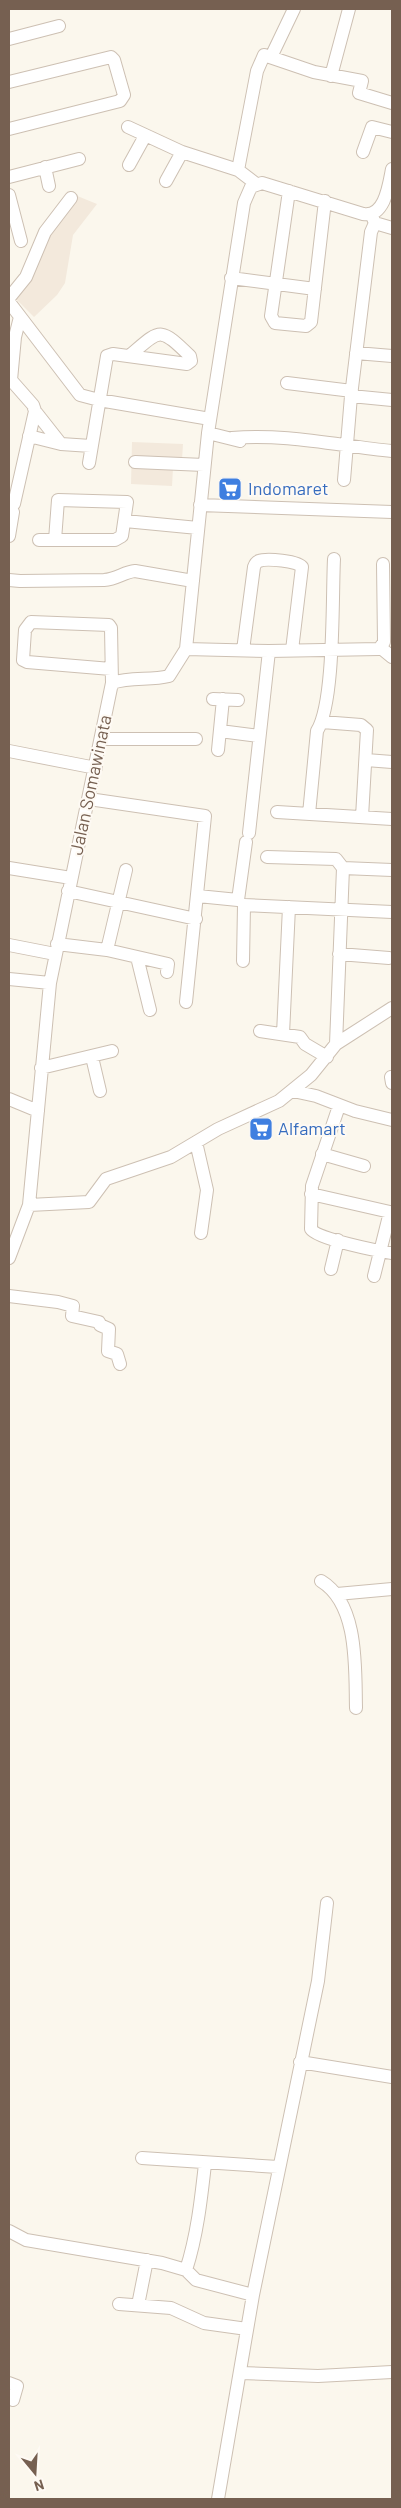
<svg xmlns="http://www.w3.org/2000/svg" width="401" height="2508" font-family="Barlow,sans-serif">
	<style>
		.residential { fill: #f3e9dc }
		.lines { fill: none; stroke-linecap: round; stroke-linejoin: round }
		.minor-casing { stroke: #cdc0b3; stroke-width: 14 }
		.minor { stroke: #fff; stroke-width: 12 }
		.labels { text-anchor: middle; stroke-width: 4; stroke-linejoin: round; paint-order: stroke }
		.shop-label { font-size: 18px; fill: #366cbe; stroke: #fefaf4; text-anchor: start }
		.street-label { font-size: 18px; fill: #766051; stroke: #fefaf4 }
	</style>
	<rect width="100%" height="100%" fill="#fbf7ed"/>
	<!-- residential -->
	<path class="residential" d="M70,193L97,204L73,235L65,283L57,295L34,317L10,293Z
		M132,442L183,444L182,460L173,468L172,486L131,484Z"/>
	<g class="lines">
		<!-- minor casing -->
		<g class="minor-casing">
			<path id="minor" d="M9,39L59,26
				M271,57L294,9
				M331,76L349,9
				M9,82L111,57L114,60L124,95L120,101L9,129
				M128,127L182,152L238,170L255,183
				M363,152L372,127L392,132
				M129,165L145,136
				M45,167L49,186
				M238,170L257,71L264,55L314,72L362,81L359,93L392,103
				M9,177L79,159
				M166,181L182,152
				M289,191L271,316L275,323L306,326L311,322L325,201
				M9,195L21,241
				M372,216L375,223L392,228
				M231,278L315,289
				M9,298L26,277L45,232L71,198
				M9,302L80,395L99,400L210,419
				M356,353L392,356
				M287,383L352,391
				M351,396L392,400
				M35,411L61,444
				M208,433L240,441
				M29,436L61,444L91,446
				M232,438C284,433 340,446 392,451
				M135,462L204,465
				M89,463L107,356L113,354L187,364L191,361L190,356C159,326 161,329 129,356
				M344,480L351,396L371,232L375,223
				M14,504L35,411L33,405L11,380L15,337L20,317
				M200,505L392,512
				M125,521L198,528
				M9,536L13,512
				M39,540H115L122,536L127,502L58,500L55,540
				M9,580L20,581L104,580C117,579 124,572 135,571L193,581
				M381,648L392,657
				M186,649L269,651L379,649L384,642L383,564
				M243,650L254,567C255,564 256,562 259,561C266,558 299,561 302,567L292,650
				M111,669L27,662L23,660L25,630L31,622L109,625L111,628L112,683
				M213,699L238,700
				M322,722L361,725L367,730L362,817
				M220,731L259,736
				M102,739H196
				M218,750L223,699
				M9,751L96,768
				M366,760L392,762
				M89,799L205,816L186,1002
				M277,812L392,819
				M309,814L317,731C335,702 332,597 334,559
				M249,833L269,651
				M267,857L336,859L343,868L336,1044
				M9,868L71,878
				M343,868L392,870
				M68,891L196,919
				M198,896L238,900L246,842
				M57,944L107,950L168,964L167,972
				M9,945L55,954
				M107,950L126,870
				M339,954L389,958
				M137,957L150,1010
				M243,961L244,905L392,912
				M9,979L50,983
				M260,1031L300,1037L305,1044L327,1057
				M283,1034L289,907
				M92,1057L100,1091
				M41,1068L112,1051
				M391,1077L392,1083
				M293,1091L316,1096L355,1111L392,1120
				M9,1099L38,1111
				M339,1106L312,1186L311,1229C317,1239 378,1251 392,1253
				M196,1142L207,1190L201,1233
				M322,1154L364,1166
				M311,1194L390,1212L374,1276
				M29,1205L89,1202L106,1179L171,1157L218,1129L279,1101L311,1075L336,1044L392,1008
				M9,1258L29,1205L50,983L112,683C131,676 150,681 169,676L186,649L208,433L244,203L251,187L262,183L363,214C385,218 389,184 392,169
				M331,1269L338,1240
				M9,1296L58,1302L73,1306L72,1316L99,1322L100,1325L109,1329L108,1351L117,1354L120,1364
				M321,1581C359,1604 355,1669 356,1708
				M337,1594L392,1589
				M300,2062L392,2077
				M142,2158L278,2167
				M9,2231L26,2240L162,2263L186,2270L196,2280L253,2295
				M186,2270C197,2236 201,2200 205,2164
				M119,2304L171,2308L204,2323L247,2329
				M138,2305L147,2260
				M240,2373L318,2376L392,2372
				M9,2383L17,2386L13,2400
				M218,2499L253,2295L318,1981L327,1903"/>
		</g>
		<!-- minor -->
		<use href="#minor" class="minor"/>
	</g>
	<!-- icons -->
	<defs>
		<g id="supermarket-square" transform="scale(1.25)"><rect x="-9" y="-9" width="18" height="18" rx="4" fill="#3f7fe0" stroke="#fefaf4"/><path d="M-6-5.5h2.5l.6 2H6L4.5 2H-2.5L-4.4-4H-6ZM-1.5 3.2a1.3 1.3 0 1 0 .1 0ZM3 3.2a1.3 1.3 0 1 0 .1 0Z" fill="#fff"/></g>
	</defs>
	<g fill-rule="evenodd">
		<use href="#supermarket-square" x="230" y="489"/>
		<use href="#supermarket-square" x="261" y="1129"/>
	</g>
	<g class="labels">
		<!-- shop labels -->
		<g class="shop-label">
			<text x="248" y="495">Indomaret</text>
			<text x="278" y="1135">Alfamart</text>
		</g>
		<!-- street labels -->
		<g class="street-label">
			<text transform="translate(91 785) rotate(-78)" y="6">Jalan Somawinata</text>
		</g>
	</g>
	<!-- border -->
	<rect width="401" height="2508" fill="none" stroke="#766051" stroke-width="20"/>
	<!-- north arrow -->
	<g transform="translate(35 2473) rotate(162)" stroke="#fefaf4" stroke-width="4" paint-order="stroke">
	<path d="M0-4L9 19L0 12L-9 19Z" fill="#766051"/>
	<text y="-8" font-size="14" font-weight="bold" text-anchor="middle" fill="#766051">N</text>
	</g>
</svg>
